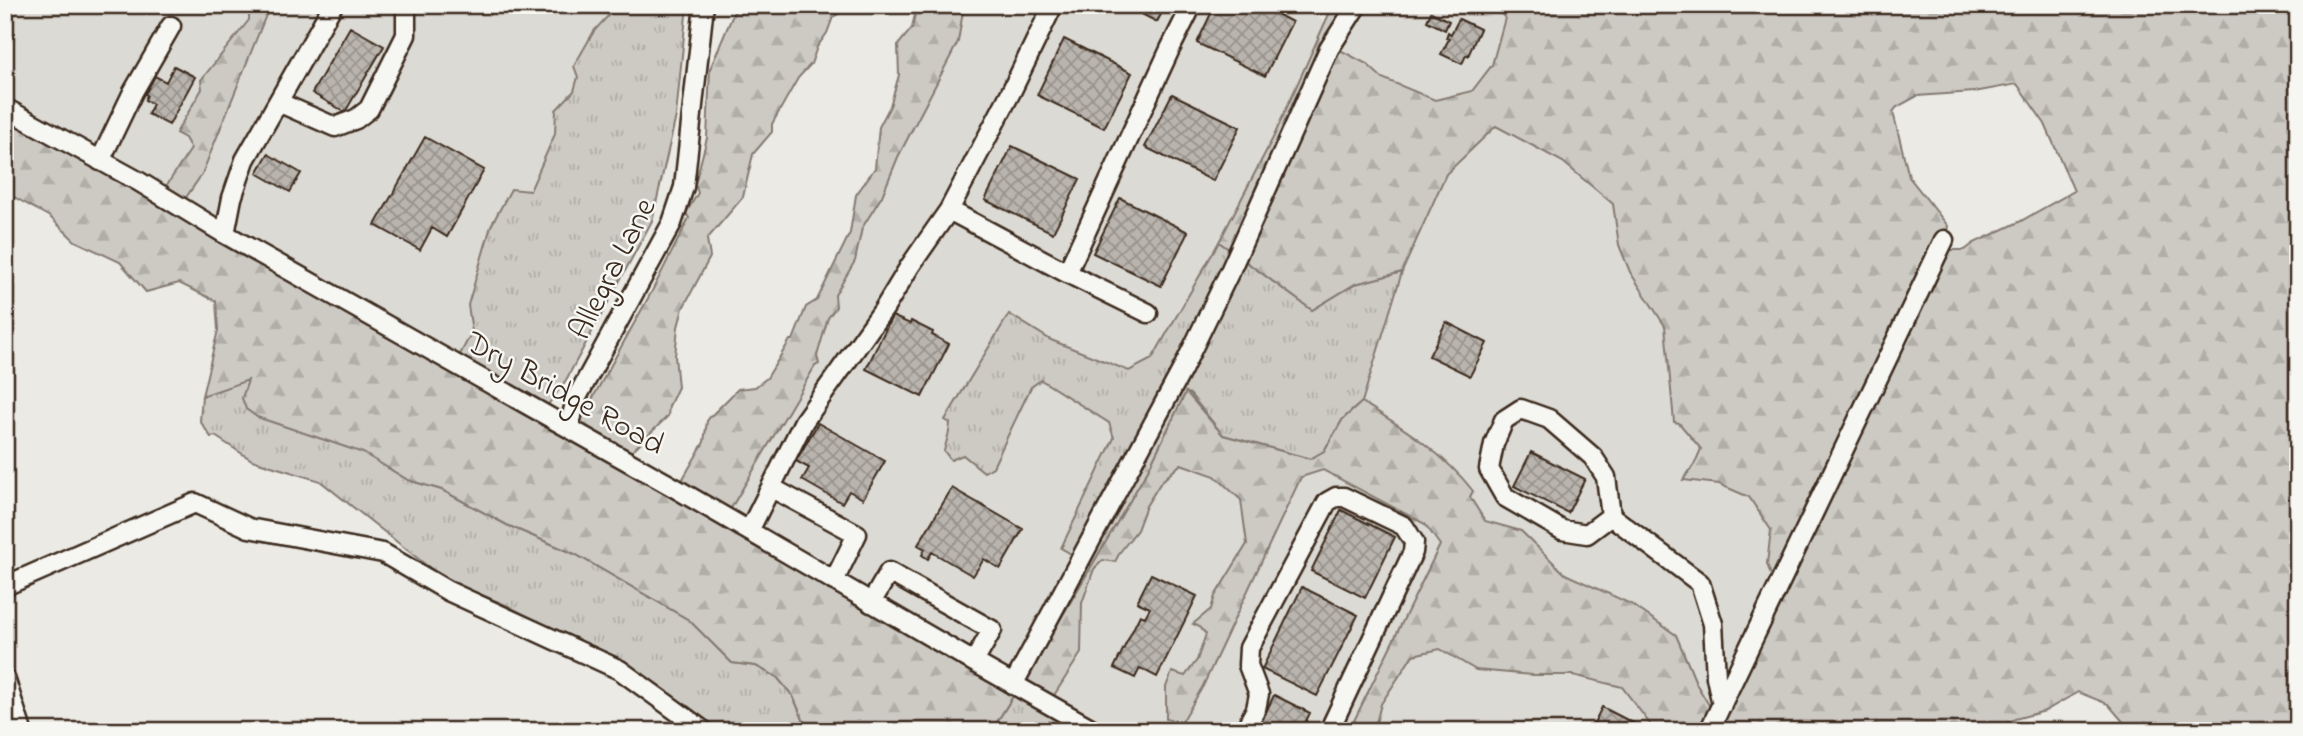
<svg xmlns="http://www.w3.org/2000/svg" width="2303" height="736" font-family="'Indie Flower',sans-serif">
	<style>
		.built { fill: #dcdad4 }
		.grass { fill: url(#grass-tufts); stroke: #847a71; stroke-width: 2 }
		.forest { fill: url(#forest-firs); stroke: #847a71; stroke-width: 2; fill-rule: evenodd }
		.building { fill: url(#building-cross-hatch); stroke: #3b2a1e; stroke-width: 2 }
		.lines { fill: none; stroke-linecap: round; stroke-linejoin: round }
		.minor-casing { stroke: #3b2a1e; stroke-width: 23 }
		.minor { stroke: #f6f6f2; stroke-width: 18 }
		.labels { text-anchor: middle; stroke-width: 5; stroke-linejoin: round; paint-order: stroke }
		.street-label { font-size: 32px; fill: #3b2a1e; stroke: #f6f6f2 }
	</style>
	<defs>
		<pattern id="grass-tufts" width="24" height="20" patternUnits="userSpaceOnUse" patternTransform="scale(1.75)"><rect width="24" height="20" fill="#cdcac4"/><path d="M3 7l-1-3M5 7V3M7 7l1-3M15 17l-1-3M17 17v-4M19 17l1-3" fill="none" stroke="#b1aea8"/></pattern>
		<pattern id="forest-firs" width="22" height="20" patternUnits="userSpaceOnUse" patternTransform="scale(1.75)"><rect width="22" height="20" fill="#cdcac4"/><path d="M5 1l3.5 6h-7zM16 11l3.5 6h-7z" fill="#b1aea8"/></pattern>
		<pattern id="building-cross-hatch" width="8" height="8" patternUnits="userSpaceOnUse" patternTransform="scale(1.75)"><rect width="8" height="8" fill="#bab4ae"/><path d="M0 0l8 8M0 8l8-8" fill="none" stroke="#98938d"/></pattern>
	</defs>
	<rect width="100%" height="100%" fill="#ebeae5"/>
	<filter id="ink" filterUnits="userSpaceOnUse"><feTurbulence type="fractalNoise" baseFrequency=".0143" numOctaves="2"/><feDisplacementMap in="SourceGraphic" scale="14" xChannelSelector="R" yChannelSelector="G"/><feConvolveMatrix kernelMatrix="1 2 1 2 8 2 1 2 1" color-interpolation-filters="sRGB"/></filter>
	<g filter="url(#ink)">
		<!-- built -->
		<path class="built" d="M5,5H253L249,9V20L201,80L203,89L176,133L185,138L192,148L164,189L5,108Z
			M270,5H618L594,31L574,91L556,110L555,134L529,191L468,305L472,332L456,362L183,202L202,174Z
			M964,5H1305L1325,23L1274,136L1219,242L1152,359L1129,371L1051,340L1009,315L945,420L950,423L949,432L944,451L951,460L963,455L993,467L1031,387L1041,379L1109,423L1114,438L1061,548L1092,566L1020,688L727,515L815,366L819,364L817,356L828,318L836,307L835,295L855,261L862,228L882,196L898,157L958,42Z
			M1357,5H1494L1505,18L1492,65L1472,91L1435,100L1382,78L1367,64L1338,49Z
			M1496,126L1563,162L1613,204L1619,245L1629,272L1665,326L1674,422L1679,423L1702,449L1695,463L1683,479L1719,484L1749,497L1771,530L1767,564L1777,592L1716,717L1697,685L1676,635L1631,604L1565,574L1521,531L1485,521L1470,496L1424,442L1362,402L1402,272L1446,174Z
			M1181,464L1215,476L1241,501L1247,544L1215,596L1212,609L1194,624L1206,634L1197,660L1185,676L1172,673L1166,687L1182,722L1203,686L1301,477L1324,470L1425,524L1440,545L1349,731H1096L1051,699L1081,653L1082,603L1094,569L1103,560L1115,562L1120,552L1137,530L1146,506L1161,482Z
			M1440,649L1476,670L1532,675H1573L1622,687L1650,725L1646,731H1374L1381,704L1413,655Z"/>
		<!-- grass -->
		<path class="grass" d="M618,5H687L676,116L652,221L566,380L542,413L456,362L472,332L468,305L491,226L511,189L530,191L555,134L556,110L574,91L578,77L574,66L594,31Z
			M1219,242L1312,310L1355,284L1402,272L1362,402L1343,419L1324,451L1311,459L1223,435L1191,395L1186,392L1148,470L1092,566L1061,548L1114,438L1109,423L1041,380L1031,387L993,467L984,472L963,455L951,460L944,451L949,432L950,423L945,420L1009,314L1051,340L1129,371L1152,359Z
			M248,379L408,480L442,490L507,525L575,554L689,620L732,663L756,666L777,677L793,696L808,731H699L548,627L506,605L445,580L320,481L252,460L215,436L211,437L200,421L202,396Z
			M1019,687L1096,731H989L995,725Z"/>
		<!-- forest -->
		<path class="forest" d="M253,5H270L202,174L183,202L575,430L652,291L689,218L686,213L698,193L695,184L707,138L710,69L737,5H854L833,17L827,33L817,47L811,64L798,78L772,124V132L753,154L743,197L707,239L710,257L683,308L678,327L675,356L678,387L669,406L668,416L633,450L628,460L677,489L704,442L707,421L710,417L738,389L755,387L767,378L790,340H793L806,307L817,300L850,233L856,195L875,168L879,127L890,106L899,75L898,45L912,28L917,5H964L958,42L898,157L882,196L862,228L855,261L835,295L836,307L828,318L817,356L819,364L815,366L727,515L1018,688L995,725L989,731H808L793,696L777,677L756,666L732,663L689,620L575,554L507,525L442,490L408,480L363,453L257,417L246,409L242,398L248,380L202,396L218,330L216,301L179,283L146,292L120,262L75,241L50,217L5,192V108L164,189L191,149L185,138L176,133L202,89L201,80L249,20V9Z
			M1333,5H1357L1338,49L1367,64L1382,78L1435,100L1472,91L1492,65L1505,18L1494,5H2298V731H2131L2108,704L2078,692L2045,711L2015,719L1989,731H1646L1650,724L1622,687L1573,675H1532L1476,670L1440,649L1413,655L1381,704L1374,731H1349L1440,545L1425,524L1323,470L1301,477L1203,686L1182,722L1166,719V687L1172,672L1185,676L1197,660L1206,634L1198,626L1193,624L1211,609L1215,596L1247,544L1241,500L1215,476L1181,464L1161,482L1146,506L1137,530L1120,552L1115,562L1103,560L1094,569L1082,603L1081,653L1051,700L1020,688L1148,470L1186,392L1223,435L1310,459L1324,451L1343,419L1362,402C1403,428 1443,452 1473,491L1470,497L1485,521L1521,531L1565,574L1631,604L1676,635L1697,685L1716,717L1777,592L1767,564L1771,530L1749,497L1719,484L1683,480L1695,463L1701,449L1679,423L1674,422L1665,326L1630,272L1619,245L1613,204L1563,162L1496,126L1446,174L1402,272L1355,284L1312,310L1219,242L1274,136ZM2017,84L2045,124L2074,191L2019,222L1974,243L1965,250H1944L1948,226L1909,177L1893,112L1897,107L1917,96L1974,92Z"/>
		<!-- building -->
		<path class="building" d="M1124,5H1166L1157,22Z
			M1215,5H1260L1292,22L1265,76L1197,43Z
			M1431,12L1449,21L1445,30L1427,21Z
			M1459,19L1480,29L1468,56L1466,55L1462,64L1441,54L1449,39L1446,38L1448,32L1451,34Z
			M350,27L384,46L345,112L312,93Z
			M1064,39L1132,73L1104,128L1037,95Z
			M174,66L195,77L169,125L148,114L153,104L145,100L147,95L145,94L155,76L166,82Z
			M1172,94L1240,127L1213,181L1145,147Z
			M425,137L484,170L447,237L432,228L420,250L375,225Z
			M1012,146L1080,179L1053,233L985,200Z
			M268,154L301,173L290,192L257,173Z
			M1120,198L1188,232L1161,286L1093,253Z
			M892,316L910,324L911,321L933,332L932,335L949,344L922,397L866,369Z
			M1446,322L1487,343L1470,376L1429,356Z
			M818,423L885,461L863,499L849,491L842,503L802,480L809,468L796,461Z
			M1531,452L1585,479L1568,513L1514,486Z
			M952,488L1023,529L1000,569L984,559L973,576L932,552L928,559L922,555L925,549L918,545Z
			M1341,510L1395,537L1365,598L1311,571Z
			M1151,574L1197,596L1157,677L1140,668L1135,678L1114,668L1140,615L1145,617L1150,608L1137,602Z
			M1302,587L1358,615L1317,696L1262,669Z
			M1274,695L1310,713L1301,731H1257Z
			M1602,707L1637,725L1633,731H1590Z"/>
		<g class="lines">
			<!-- minor casing -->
			<g class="minor-casing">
				<path id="minor" d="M278,102L335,127L356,119L369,109L406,35V5
					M5,108L138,181L225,234L675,488L974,662L1096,731
					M100,161L133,92L171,26
					M949,210L1067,273L1170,49L1192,5
					M225,234L232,198L245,160L333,5
					M1067,273L1148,313
					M569,428L576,399L672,223L684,187L704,5
					M772,488L857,534L834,581
					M1611,516L1606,477L1593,457L1549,419L1521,409L1504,420L1494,444L1489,469L1505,497L1562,530L1587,534L1611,516L1700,583L1713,624L1716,677L1722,705
					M749,531L804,421L884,309L910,266L949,210L1011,92L1053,5
					M5,586L195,503L249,528L383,553L448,591L620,670L704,731
					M871,603L889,572L992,630L974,662
					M5,678L22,731
					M1013,685L1182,370L1231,269L1329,49L1357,5
					M1244,731L1256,709L1259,694L1248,665L1249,648L1327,502L1336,497H1344L1404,526L1414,542L1413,552L1329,731
					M1709,731L1944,240"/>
			</g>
			<!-- minor -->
			<use href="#minor" class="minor"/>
		</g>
	</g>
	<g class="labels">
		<!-- street labels -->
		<g class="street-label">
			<text transform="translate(611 268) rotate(-63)" y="11">Allegra Lane</text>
			<text transform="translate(566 392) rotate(29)" y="11">Dry Bridge Road</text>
		</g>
	</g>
	<!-- margin -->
	<rect width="2303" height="736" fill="none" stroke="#f6f6f2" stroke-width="28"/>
	<rect x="14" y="14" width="2275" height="708" fill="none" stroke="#3b2a1e" stroke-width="2.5" filter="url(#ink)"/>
</svg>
